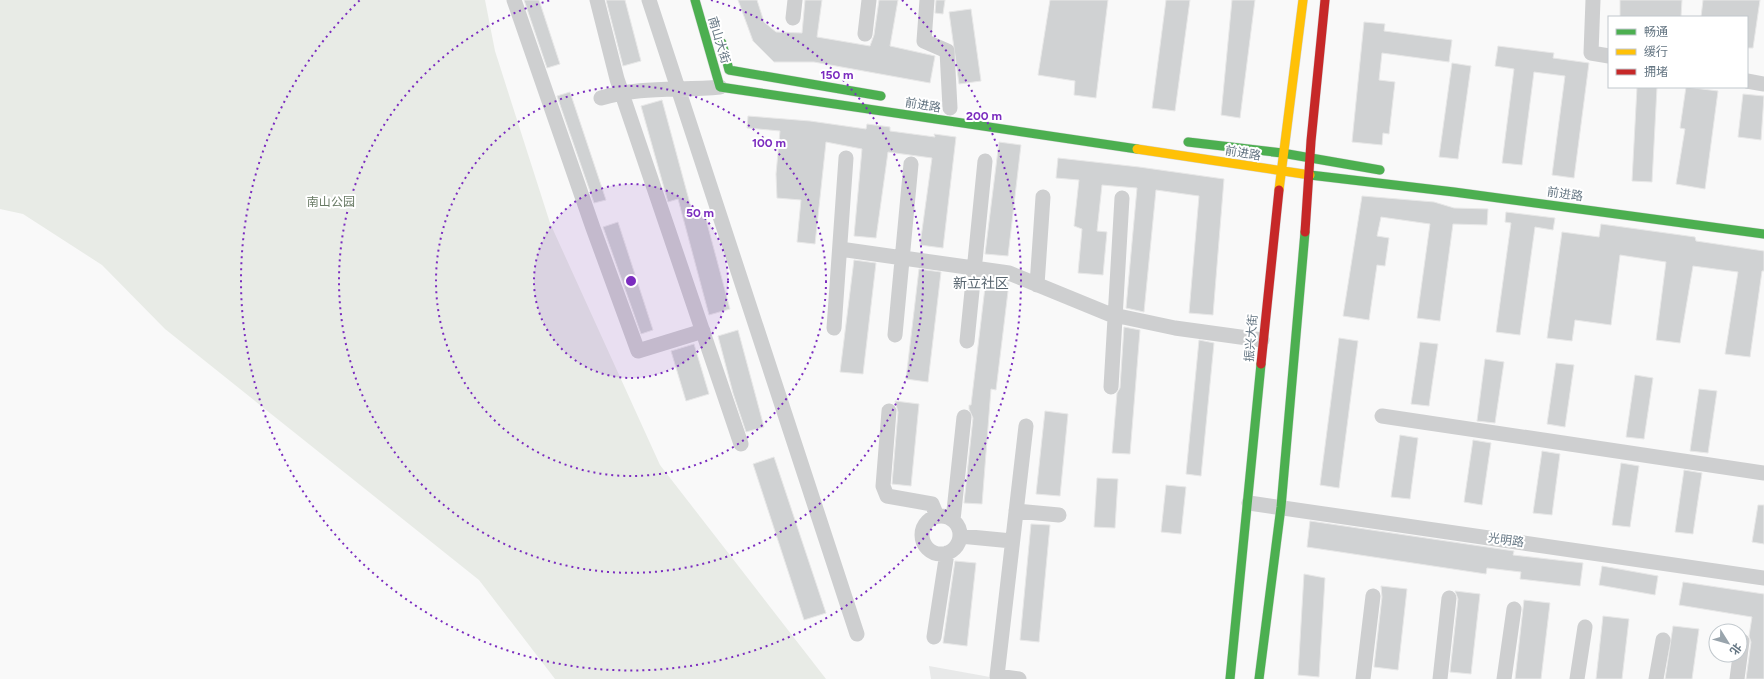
<svg xmlns="http://www.w3.org/2000/svg" width="1764" height="679" font-family="Figtree,'Noto Sans SC',sans-serif">
	<style>
		.built { fill: #e8e9e9 }
		.green { fill: #e8ebe6 }
		.building { fill: #d0d2d3; stroke: #e8e8e8 }
		.lines { fill: none; stroke-linecap: round; stroke-linejoin: round }
		.fast-casing { stroke: #d5d6d7; stroke-width: 10 }
		.slow-casing { stroke: #d5d6d7; stroke-width: 10 }
		.jam-casing { stroke: #d5d6d7; stroke-width: 10 }
		.street { stroke: #cecfd0; stroke-width: 15 }
		.fast { stroke: #4caf50; stroke-width: 9 }
		.slow { stroke: #ffc107; stroke-width: 9 }
		.jam { stroke: #c62828; stroke-width: 9 }
		.ring { fill: none; stroke: #7b2cbf; stroke-width: 2; stroke-dasharray: 2 4 }
		.labels { text-anchor: middle; stroke-width: 4; stroke-linejoin: round; paint-order: stroke }
		.street-label { font-size: 12px; fill: #657683; stroke: #fff }
		.park-label { font-size: 12px; fill: #687a64; stroke: #fff }
		.quarter-label { font-size: 14px; fill: #57646e; stroke: #fff }
		.centre { fill: #7b2cbf; stroke: #fff; stroke-width: 2 }
		.ring-label { font-size: 12px; text-anchor: middle; font-weight: bold; fill: #7b2cbf; stroke: #fff; stroke-width: 4; stroke-linejoin: round; paint-order: stroke }
	</style>
	<rect width="100%" height="100%" fill="#f9f9f9"/>
	<!-- built -->
	<path class="built" d="M929,666L1001,679H931Z"/>
	<!-- green -->
	<path class="green" d="M0,0H485L495,51L550,223L660,465L826,679H555L479,580L165,329L102,265L23,214L0,209Z"/>
	<!-- building -->
	<path class="building" d="M524,0H539L560,64L547,68Z
		M606,0H625L641,61L623,66Z
		M738,0H757L764,22L776,32L802,33L805,0H822L817,37L870,46L874,35L879,0H898L890,46L935,56L930,83L814,62H774L753,41Z
		M936,0H945L943,14L935,13Z
		M1050,0H1108L1096,98L1074,95L1075,81L1038,75Z
		M1166,0H1190L1175,111L1152,108Z
		M1232,0H1255L1240,118L1221,115Z
		M1620,0H1682L1681,17H1620Z
		M1703,0H1760L1753,48H1747V17H1701Z
		M971,9L981,81L959,84L949,12Z
		M1364,22L1385,24L1384,31L1452,40L1449,62L1382,53L1379,80L1395,82L1389,134L1383,133L1382,145L1352,142Z
		M1498,46L1554,53L1553,58L1589,63L1574,178L1552,175L1565,76L1534,72L1522,165L1502,163L1514,69L1495,66Z
		M1452,63L1471,66L1458,159L1439,157Z
		M1637,87H1657L1652,182L1632,181Z
		M1686,87L1718,91L1705,189L1676,184L1685,129L1680,128Z
		M570,92L606,200L594,203L557,96Z
		M1743,94L1764,96L1761,140L1738,137Z
		M662,100L693,215L704,212L730,309L709,315L678,199L668,202L641,106Z
		M748,116L810,121L866,129L867,124L890,127V131L935,137L934,134L956,137L943,248L920,245L932,158L888,152L876,238L854,236L862,149L826,142L815,244L797,242L801,200L777,198L776,174L780,131L747,128Z
		M999,142L1021,145L1008,256L985,254Z
		M1058,158L1139,167L1224,179L1213,315L1189,313L1199,196L1156,190L1144,312L1126,308L1137,188L1102,185L1097,231L1107,232L1103,275L1078,273L1082,229L1074,226L1079,180L1056,178Z
		M1362,196L1434,202L1454,208L1488,209L1487,225L1453,224L1440,321L1417,318L1430,224L1381,217L1377,236L1389,238L1385,266L1377,265L1369,320L1343,316Z
		M1506,212L1555,218L1553,230L1535,227L1520,335L1496,332L1511,223L1505,222Z
		M618,222L653,330L641,334L603,227Z
		M1601,224L1695,237L1696,241L1764,251V271H1762L1750,357L1725,354L1738,272L1693,266L1680,343L1656,340L1666,262L1620,255L1611,325L1575,320L1572,341L1547,338L1562,232L1599,237Z
		M854,260L876,263L863,374L840,372Z
		M919,269L941,272L928,382L906,379Z
		M986,279L1009,283L996,390L991,389L982,504L964,503L973,418L969,409V405H971Z
		M1124,327L1140,330L1130,454L1112,453L1117,393L1120,388Z
		M738,330L764,427L746,432L733,393L718,336Z
		M1339,338L1358,341L1339,488L1320,485Z
		M1199,340L1214,343L1201,476L1186,474Z
		M1420,342L1438,344L1429,406L1411,404Z
		M694,344L709,394L686,401L671,351Z
		M1485,359L1504,362L1495,423L1477,421Z
		M1556,363L1574,365L1565,427L1547,424Z
		M1635,375L1653,378L1644,439L1626,437Z
		M1699,389L1717,391L1708,453L1690,451Z
		M895,401L919,404L911,486L892,484L898,412Z
		M1045,411L1068,414L1060,496L1036,494Z
		M1400,435L1418,438L1410,499L1391,497Z
		M1473,440L1491,443L1482,505L1464,502Z
		M1542,451L1560,454L1552,515L1533,513Z
		M774,457L826,613L804,620L753,464Z
		M1621,463L1639,466L1630,527L1612,525Z
		M1684,470L1702,473L1693,534L1675,532Z
		M1097,478L1118,479L1115,528L1094,527Z
		M1166,485L1186,487L1181,534L1161,532Z
		M1758,505H1764V544L1752,542Z
		M1310,521L1514,551L1513,555L1583,563L1580,586L1520,579L1521,572L1487,568L1486,574L1307,547Z
		M1031,524L1050,525L1039,642L1020,640Z
		M955,561L976,563L967,646L943,643Z
		M1602,566L1658,576L1655,595L1599,585Z
		M1304,574L1325,578L1319,677L1298,675Z
		M1683,582L1764,594V679H1746L1751,642L1749,636L1752,617L1679,605Z
		M1381,586L1407,589L1398,670L1374,667L1382,597Z
		M1455,591L1480,594L1471,674L1450,672L1458,599Z
		M1524,600L1550,603L1541,679H1515Z
		M1603,616L1629,619L1622,679H1596Z
		M1673,626L1699,629L1692,679H1665Z"/>
	<g class="lines">
		<!-- fast casing -->
		<g class="fast-casing">
			<path id="fast" d="M695,0L720,87L1137,149
				M722,43L729,70L881,96
				M1188,142L1282,153L1380,170
				M1310,175L1454,192L1764,234
				M1230,679L1261,364
				M1259,679L1281,507L1305,232"/>
		</g>
		<!-- slow casing -->
		<g class="slow-casing">
			<path id="slow" d="M1137,149L1310,175
				M1279,190L1303,0"/>
		</g>
		<!-- jam casing -->
		<g class="jam-casing">
			<path id="jam" d="M1305,232L1311,141L1325,0
				M1261,364L1279,190"/>
		</g>
		<!-- street -->
		<path class="street" d="M514,0L593,228L638,351L703,331
			M597,0L617,79L741,444
			M649,0L857,634
			M927,0L924,41L947,51L950,108
			M1593,0L1591,53L1609,56
			M793,18L795,0
			M865,34L869,0
			M1747,81L1764,84
			M601,98C641,86 680,91 720,87
			M840,249L1009,273L1109,314L1175,328L1262,340
			M1037,285L1043,197
			M834,328L846,158
			M895,335L911,164
			M967,341L985,161
			M1111,387L1122,198
			M889,411L883,486L887,496L932,504L937,516
			M1382,416L1764,473
			M1249,503L1764,578
			M1016,511L1059,515
			M922 535a19 19 0 1 1 38 0a19 19 0 1 1-38 0Z
			M953,520L964,417
			M960,536L1012,541
			M934,637L947,553
			M1019,679L997,676L1026,426
			M1363,679L1373,596
			M1440,679L1449,598
			M1504,679L1514,609
			M1577,679L1585,627
			M1656,679L1663,640
			M1737,679L1742,641"/>
		<!-- fast -->
		<use href="#fast" class="fast"/>
		<!-- slow -->
		<use href="#slow" class="slow"/>
		<!-- jam -->
		<use href="#jam" class="jam"/>
	</g>
	<!-- distance rings -->
	<circle cx="631" cy="281" r="97" fill="#7b2cbf" fill-opacity=".12"/>
	<g class="ring">
		<circle cx="631" cy="281" r="97"/>
		<circle cx="631" cy="281" r="195"/>
		<path d="M711 0A292 292 0 1 1 551 0"/>
		<path d="M902 0A390 390 0 1 1 360 0"/>
	</g>
	<g class="labels">
		<!-- street labels -->
		<g class="street-label">
			<text transform="translate(719 40) rotate(73)" y="4">南山大街</text>
			<text transform="translate(923 105) rotate(9)" y="4">前进路</text>
			<text transform="translate(1243 153) rotate(9)" y="4">前进路</text>
			<text transform="translate(1565 194) rotate(8)" y="4">前进路</text>
			<text transform="translate(1251 338) rotate(-85)" y="4">振兴大街</text>
			<text transform="translate(1506 540) rotate(8)" y="4">光明路</text>
		</g>
		<!-- park labels -->
		<g class="park-label">
			<text x="331" y="206">南山公园</text>
		</g>
		<!-- quarter labels -->
		<g class="quarter-label">
			<text x="981" y="288">新立社区</text>
		</g>
	</g>
	<circle cx="631" cy="281" r="6" class="centre"/>
	<g class="ring-label">
		<text x="837" y="79">150 m</text>
		<text x="984" y="120">200 m</text>
		<text x="769" y="147">100 m</text>
		<text x="700" y="217">50 m</text>
	</g>
	<!-- legend -->
	<rect x="1608" y="16" width="140" height="72" fill="#ffffff" stroke="#c1c8cd"/>
	<rect x="1616" y="29" width="20" height="6" fill="#4caf50" stroke="#c1c8cd"/>
	<text x="1644" y="36" font-size="12" fill="#657683">畅通</text>
	<rect x="1616" y="49" width="20" height="6" fill="#ffc107" stroke="#c1c8cd"/>
	<text x="1644" y="56" font-size="12" fill="#657683">缓行</text>
	<rect x="1616" y="69" width="20" height="6" fill="#c62828" stroke="#c1c8cd"/>
	<text x="1644" y="76" font-size="12" fill="#657683">拥堵</text>
	<!-- north arrow -->
	<g transform="translate(1728 643) rotate(127)"><circle r="19" fill="#ffffff" stroke="#c1c8cd"/>
	<path d="M0-3L7 15L0 10L-7 15Z" fill="#99a4ac"/>
	<text y="-6" font-size="11" font-weight="bold" text-anchor="middle" fill="#657683">北</text>
	</g>
</svg>
